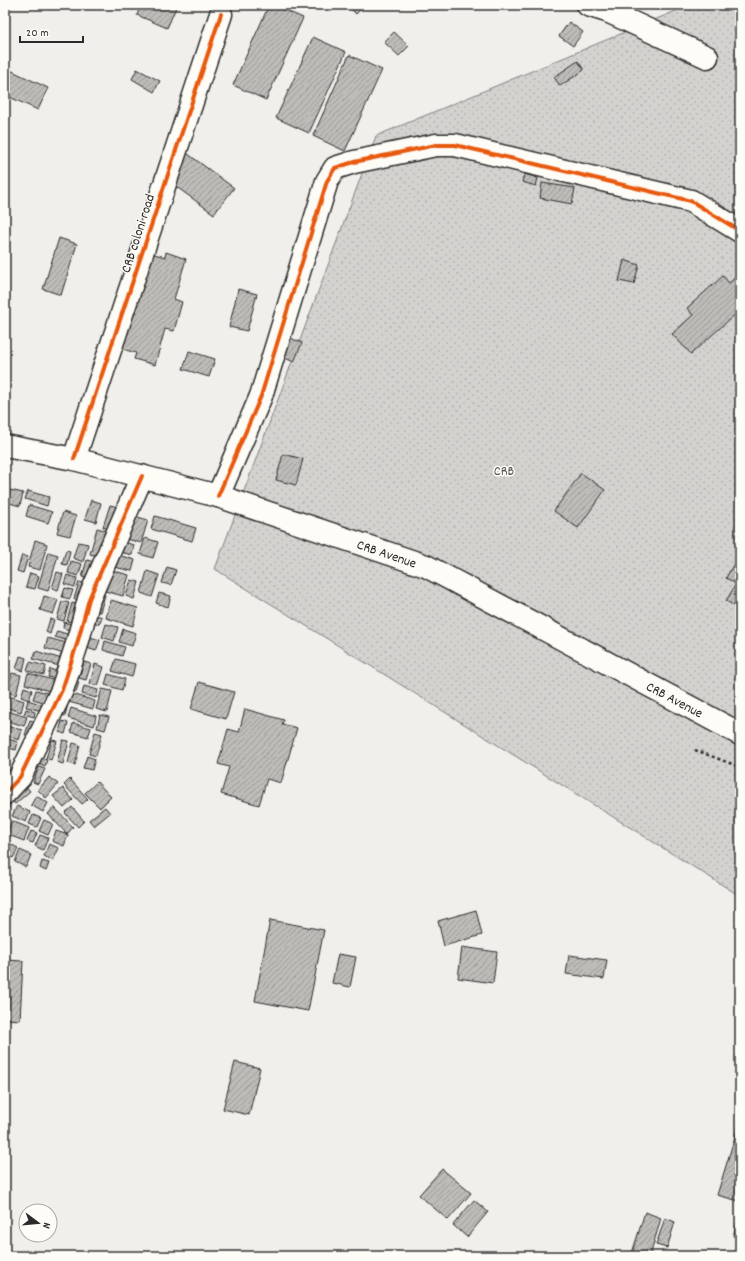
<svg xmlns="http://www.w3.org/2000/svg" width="745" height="1261" font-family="Dekko,sans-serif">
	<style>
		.park { fill: url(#park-dots); stroke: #7f7e7d }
		.building { fill: url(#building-hatch); stroke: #2b2b2b }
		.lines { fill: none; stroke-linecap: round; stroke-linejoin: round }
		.minor-casing { stroke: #2b2b2b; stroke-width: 25 }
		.major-casing { stroke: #2b2b2b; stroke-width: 25 }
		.path { stroke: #2b2b2b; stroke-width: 2.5; stroke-dasharray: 3 3; stroke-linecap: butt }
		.minor { stroke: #fdfcf7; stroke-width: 22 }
		.major { stroke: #fdfcf7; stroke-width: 22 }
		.cycleway-casing { stroke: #fdfcf7; stroke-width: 6 }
		.cycleway { stroke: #e8590c; stroke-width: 4 }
		.labels { text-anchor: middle; stroke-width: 3; stroke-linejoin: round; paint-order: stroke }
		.street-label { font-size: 14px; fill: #2b2b2b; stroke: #fdfcf7 }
		.park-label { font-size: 14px; fill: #555554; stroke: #fdfcf7 }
	</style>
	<defs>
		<pattern id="park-dots" width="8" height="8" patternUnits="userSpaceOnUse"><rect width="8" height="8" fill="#d3d2cf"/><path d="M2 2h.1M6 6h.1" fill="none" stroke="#b5b4b2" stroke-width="1.8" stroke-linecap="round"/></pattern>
		<pattern id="building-hatch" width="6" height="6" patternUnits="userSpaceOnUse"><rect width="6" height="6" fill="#bdbcb8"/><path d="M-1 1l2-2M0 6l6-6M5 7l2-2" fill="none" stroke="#9a9996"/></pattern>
	</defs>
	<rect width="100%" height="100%" fill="#f0efeb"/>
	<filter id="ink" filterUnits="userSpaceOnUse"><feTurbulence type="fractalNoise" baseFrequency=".025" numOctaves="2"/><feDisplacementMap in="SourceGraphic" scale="8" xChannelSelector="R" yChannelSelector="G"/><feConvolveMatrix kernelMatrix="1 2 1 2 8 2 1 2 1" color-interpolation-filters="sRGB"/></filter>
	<g filter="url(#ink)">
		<!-- park -->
		<path class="park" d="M690,5H740V896L215,569L376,136Z"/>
		<!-- building -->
		<path class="building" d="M122,5H134L132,10Z
			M141,5H177L167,28L137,15Z
			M269,5H273L303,18L266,100L233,85Z
			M347,5H365L356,14Z
			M569,22L583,32L573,46L559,36Z
			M394,32L409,46L399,56L384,42Z
			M313,37L346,52L309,133L276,118Z
			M349,55L382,70L345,151L313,136Z
			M578,61L584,70L560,86L554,77Z
			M8,69L48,88L38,110L5,95V76Z
			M137,69L160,81L154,92L132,79Z
			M184,151L234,188L214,214L164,178Z
			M524,174L538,178L536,186L522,182Z
			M542,183L575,188L572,204L540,198Z
			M59,238L77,244L61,295L43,289Z
			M144,251L165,257L166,252L186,259L174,299L182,302L174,331L165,329L155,365L134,359L136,353L116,347Z
			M624,260L639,265L634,284L619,281Z
			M740,273V310L691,354L672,334L693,315L687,308L723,276L729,283Z
			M238,289L257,294L247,331L229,327Z
			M286,336L302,343L294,362L278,355Z
			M189,351L215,359L209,377L183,369Z
			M283,454L303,459L296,485L276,480Z
			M581,473L605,490L578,528L554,511Z
			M10,490L23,493L20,506L6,502Z
			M28,491L49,497L47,506L25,499Z
			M91,500L101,503L96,522L85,519Z
			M29,505L52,512L48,523L26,516Z
			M110,505L122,508L115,531L103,527Z
			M63,512L76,516L70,536L57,533Z
			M127,514L148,520L141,543L120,537Z
			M155,516L196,528L192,541L151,529Z
			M97,528L112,532L104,558L90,554Z
			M145,538L158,542L153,558L140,554Z
			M35,540L47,544L40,570L28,567Z
			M78,542L88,544L83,562L73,558Z
			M123,542L134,545L132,555L120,552Z
			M66,550L70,551L67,565L62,564Z
			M48,552L58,555L48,591L38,588Z
			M740,552V609L726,601L736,584L726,578Z
			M22,555L28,557L23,573L17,571Z
			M118,555L135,560L132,571L114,567Z
			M87,560L94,562L89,579L82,577Z
			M71,561L82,564L78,576L68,573Z
			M167,567L176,570L171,585L162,583Z
			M104,568L129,575L123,596L98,589Z
			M147,571L159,575L152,597L141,593Z
			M57,572L63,574L58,590L52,588Z
			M30,573L39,576L35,589L26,587Z
			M67,575L77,578L75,587L64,584Z
			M131,580L139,582L134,599L126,596Z
			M79,582L87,584L81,601L74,599Z
			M65,588L73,590L70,599L62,597Z
			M94,591L105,595L100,612L88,609Z
			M159,593L171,596L168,607L156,603Z
			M44,596L58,600L53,614L40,610Z
			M111,600L138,608L133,626L106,618Z
			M62,601L69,603L64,621L57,619Z
			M72,603L83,606L78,624L67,621Z
			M90,613L102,617L99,624L88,621Z
			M50,619L54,620L50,634L46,632Z
			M64,622L81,627L79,633L63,628Z
			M106,624L118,627L114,641L102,637Z
			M123,629L136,633L132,646L119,642Z
			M57,631L77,637L75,643L55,637Z
			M90,637L100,640L96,651L87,648Z
			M48,638L70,644L67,655L45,648Z
			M105,641L125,647L122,656L103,650Z
			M36,651L65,660L63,667L33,659Z
			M20,656L26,658L23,671L16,669Z
			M116,659L135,664L132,677L112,671Z
			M30,662L46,666L44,675L27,671Z
			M84,662L91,664L86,680L79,678Z
			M95,664L104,667L98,686L90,684Z
			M50,669L61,673L59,680L48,677Z
			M12,673L21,675L16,695L6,692Z
			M28,673L56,681L53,692L25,684Z
			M108,674L125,679L122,690L105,685Z
			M74,681L79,682L76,692L71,690Z
			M199,682L234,692L226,719L191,709Z
			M84,686L98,690L96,698L82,694Z
			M24,687L32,690L29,700L21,697Z
			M102,689L112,691L107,712L96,709Z
			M36,690L52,694L49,704L33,699Z
			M72,694L95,701L93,709L69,702Z
			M9,696L24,701L21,712L5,707Z
			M28,700L43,705L42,711L26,707Z
			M62,702L68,704L65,716L59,714Z
			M71,708L96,716L94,726L68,718Z
			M26,709L35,712L34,717L24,714Z
			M245,709L284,720L282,724L297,728L281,783L267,779L259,805L221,794L229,767L218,764L228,729L239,732Z
			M7,711L27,717L24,726L5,720Z
			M100,715L109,717L105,730L97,728Z
			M30,720L37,722L32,737L25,735Z
			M62,721L68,723L65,734L59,732Z
			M73,723L91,728L88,737L71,732Z
			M6,726L22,730L19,740L5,735Z
			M95,732L102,734L96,756L89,754Z
			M5,738L18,742L16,750L5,747Z
			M52,740L57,741L51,760L46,758Z
			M63,740L69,741L63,764L57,762Z
			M73,743L80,745L75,765L68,763Z
			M5,754L11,760L5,765Z
			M34,755L47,760L45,766L32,760Z
			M87,756L95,759L92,770L83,768Z
			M39,767L45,769L38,784L33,782Z
			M49,777L58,784L46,798L38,790Z
			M70,779L88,799L82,804L64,785Z
			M22,782L30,791L15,804L7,795Z
			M97,782L111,797L100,808L85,793Z
			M63,788L73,800L64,808L53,796Z
			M36,796L48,803L43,812L31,805Z
			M5,798L12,800L7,812L5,811Z
			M17,806L30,812L26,822L12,816Z
			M54,807L73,827L67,834L48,814Z
			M72,807L84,821L78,827L65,813Z
			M105,807L110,813L94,826L89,820Z
			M33,815L41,818L37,827L29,824Z
			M44,820L53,824L48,835L39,831Z
			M12,821L29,828L24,841L6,834Z
			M31,831L37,833L33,843L27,841Z
			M56,831L68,835L64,846L52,841Z
			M40,835L48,838L43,850L35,846Z
			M6,842L18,848L13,858L5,854Z
			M49,844L59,848L53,861L44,856Z
			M20,850L31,855L26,867L15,862Z
			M42,861L49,863L46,871L40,868Z
			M476,910L482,935L444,946L438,921Z
			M270,920L324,930L308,1011L255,1001Z
			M462,947L497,952L493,983L458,978Z
			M338,954L356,957L350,987L332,983Z
			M569,955L607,960L604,979L566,974Z
			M5,960L23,961L20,1020L5,1019Z
			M235,1062L260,1068L249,1115L223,1109Z
			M740,1120V1197L739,1201L717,1195Z
			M442,1169L471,1193L448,1220L419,1195Z
			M474,1200L488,1212L467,1237L453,1225Z
			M645,1212L661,1218L650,1256H642L632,1253Z
			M740,1214V1238L733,1236Z
			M665,1218L675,1222L667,1248L656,1245Z"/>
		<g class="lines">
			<!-- minor casing -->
			<g class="minor-casing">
				<path id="minor" d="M588,5L607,11L707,57
					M74,459L221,14
					M218,496L261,396L327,181L335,168L354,162L436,145H455L691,201L740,231
					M5,793L20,777L62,690L77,644L89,599L142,476"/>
			</g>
			<!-- major casing -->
			<g class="major-casing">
				<path id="major" d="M5,446L74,459L218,496L426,566L740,734"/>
			</g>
			<!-- path -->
			<path class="path" d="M695,750L740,767"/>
			<!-- minor -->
			<use href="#minor" class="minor"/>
			<!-- major -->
			<use href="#major" class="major"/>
			<!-- cycleway casing -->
			<g class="cycleway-casing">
				<path id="cycleway" d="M74,459L221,14
					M218,496L261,396L327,181L335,168L354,162L436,145H455L691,201L740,231
					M5,793L20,777L62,690L77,644L89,599L142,476"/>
			</g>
			<!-- cycleway -->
			<use href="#cycleway" class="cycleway"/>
		</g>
	</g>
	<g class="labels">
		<!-- street labels -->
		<g class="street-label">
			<text transform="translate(137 233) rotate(-72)" y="5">CRB coloni road</text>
			<text transform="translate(387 553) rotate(19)" y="5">CRB Avenue</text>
			<text transform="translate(675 699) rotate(28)" y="5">CRB Avenue</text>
		</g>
		<!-- park labels -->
		<g class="park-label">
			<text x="504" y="475">CRB</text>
		</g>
	</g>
	<!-- margin -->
	<rect width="745" height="1261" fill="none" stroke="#fdfcf7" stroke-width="20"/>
	<rect x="10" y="10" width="725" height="1241" fill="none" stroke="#2b2b2b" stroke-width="1.5" filter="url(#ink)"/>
	<!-- north arrow -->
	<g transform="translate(38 1223) rotate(106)"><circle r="19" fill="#fdfcf7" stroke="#a9a8a5"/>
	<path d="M0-3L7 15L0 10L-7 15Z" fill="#2b2b2b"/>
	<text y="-6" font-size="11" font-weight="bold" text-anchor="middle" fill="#2b2b2b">N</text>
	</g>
	<!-- scale -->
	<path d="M20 36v6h63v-6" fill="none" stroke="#2b2b2b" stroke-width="2"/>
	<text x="26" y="36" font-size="12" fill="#2b2b2b" stroke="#fdfcf7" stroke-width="3" paint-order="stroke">20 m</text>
</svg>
